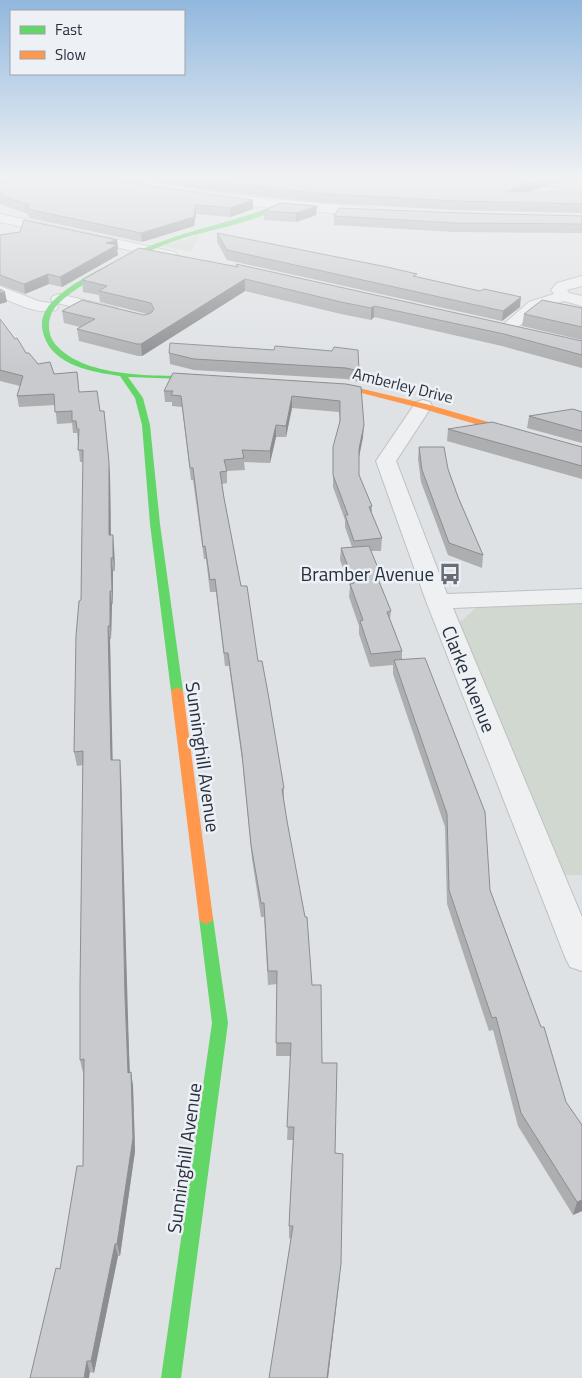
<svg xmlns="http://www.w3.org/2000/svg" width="582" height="1378" font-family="'Titillium Web',sans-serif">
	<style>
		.built { fill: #ced2d8 }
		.green { fill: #d0d8d0 }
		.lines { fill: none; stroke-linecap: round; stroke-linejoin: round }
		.street-casing { stroke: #bec0c3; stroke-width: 2 }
		.street { fill: #eff0f1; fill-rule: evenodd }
		.fast { fill: #63d668; fill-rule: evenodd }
		.slow { fill: #ff974d; fill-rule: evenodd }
		.wall { fill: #acaeb0 }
		.shaded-wall { fill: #8c8d90 }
		.building { fill: #c8cacd; stroke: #8c8d90 }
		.labels { text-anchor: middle; stroke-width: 5; stroke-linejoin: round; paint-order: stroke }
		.far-street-label { font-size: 16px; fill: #27303d; stroke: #edf0f5 }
		.poi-label { font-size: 19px; fill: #27303d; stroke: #edf0f5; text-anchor: end }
		.street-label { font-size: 19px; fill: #27303d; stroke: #edf0f5 }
	</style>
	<rect width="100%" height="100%" fill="#dfe2e5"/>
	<!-- built -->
	<path class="built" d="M494,176H582V192L542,188Z"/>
	<!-- green -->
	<path class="green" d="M199,236L191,252L162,246Z
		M582,602V875H564L459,623L476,608Z"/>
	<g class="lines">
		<!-- street casing -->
		<g class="street-casing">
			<path id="street" d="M219,194L374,208L381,212L374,216L280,209L214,201L213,198L214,195Z
				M0,214L170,251L175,252L177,255L175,258L170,259L0,222Z
				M582,276V286L567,290L569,293L582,296V306L564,301L541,308L513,331H501L499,328L529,302L554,294L551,290L557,283Z
				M0,286L38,301L56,304L58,307L56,310C36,315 18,304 0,297Z
				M59,294L117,308L119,311L117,314L111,316L53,302L51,299L53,296Z
				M423,400L430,402L432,406L396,461L447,594L582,589V603L453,608L582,917V971L570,967L565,957L426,601L376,461L416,402Z"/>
		</g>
		<!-- street -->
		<use href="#street" class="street"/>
		<!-- fast -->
		<path class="fast" d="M278,204L283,205C258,223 205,230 175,241C146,251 72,284 54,309C47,319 47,334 55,344C87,381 164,375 210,376L214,378L210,380L128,377L143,398L150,425L160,524L183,691L177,695L171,691L150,524L142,425L135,398L120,376C93,372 54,366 44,336C41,327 41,318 46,310C62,283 133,252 163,241C201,227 241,220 278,204Z
			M206,912L211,914L213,918L228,1023L181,1378H161L212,1023L199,918L201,914Z"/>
		<!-- slow -->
		<path class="slow" d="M322,384L346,385L426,404L582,449V455L420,408L346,389L322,388Z
			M177,687L183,691L213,918L211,922L206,924L201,922L199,918L171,691Z"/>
	</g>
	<!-- wall -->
	<path class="wall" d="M0,176L253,209L230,217L196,214L194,226L142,242L29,218L28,214L0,204Z
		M123,176H574L528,192H582V213L455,210L328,203L209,191Z
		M317,206L316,215L296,222L264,220V211Z
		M460,213L582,216V233L453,232L334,225V216Z
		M217,233L416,277L520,307L502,321L227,260L217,242Z
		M0,235L117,240L118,249L117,250L118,255L62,287L49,284L25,294L0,285Z
		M236,264L582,341V368L502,346L374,317L371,320L341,314L245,291L142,356H138L79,341L77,329L80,327L64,323L62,311L144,315L147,314L100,302L99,295L83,292L82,280L236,266Z
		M582,308V340L522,326L524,314Z
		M0,319L26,353L38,364L54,374L79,392L110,474L111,535L114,547L115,571H113V604H112L111,639H110L112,760L121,773L127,1010L130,1073L131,1072L133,1086L135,1151L120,1256H118L94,1373L90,1372L60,1269L83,1166V1073L80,1060L83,765L77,766L74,752L81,600L83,462H80L77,433H73L72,423L57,424L55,405L19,407L17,396L20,386L0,381Z
		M274,350L359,371V382L346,379L194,370L170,364L169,353Z
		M346,384L363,437L359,458V475L372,506V514L382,538L381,551H371L380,573L379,582L391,611L390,619L402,651V660L490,890L582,1211L573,1215L518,1126L493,1030L489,1031L447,904L445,827L393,674V665L370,667L359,634V626L349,597L350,586L340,560L341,548L352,547L345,527V520L333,487V447L340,424L339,412L292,408L286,437H276L270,463L244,462L245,470L227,471V483L222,484L224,498L241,586L258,661L284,788V802L312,985L335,1153L340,1276L328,1378H269L291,1239L289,1238V1226L293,1140H287L291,1056H276L277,984L268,985L264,917H261L252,859L243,767L229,666H225L216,592H210L206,559H204L193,480H191L182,407L172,406V402H165L164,391Z
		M582,412V443L527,428L529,416Z
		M448,429L582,447V479L447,441Z
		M419,447L448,469L458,497L483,555L482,568L448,555L421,482L418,459Z"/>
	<!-- shaded-wall -->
	<path class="shaded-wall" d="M550,176H574L503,201L504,192Z
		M253,200V209L230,217V208Z
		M195,205L196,214L194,226L142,242L141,233Z
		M317,206L316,215L296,222V213Z
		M117,240L118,249L117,250L118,255L62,287L60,277L106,243Z
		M48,274L49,284L25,294L24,284Z
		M245,279V291L142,356L141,344Z
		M5,292L7,302L0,304V293Z
		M521,297L520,307L502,321L503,311Z
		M374,306V317L371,320V308Z
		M292,396V408L286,437V426Z
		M104,411L110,474L111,547L109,535Z
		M276,425V437L270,463V451Z
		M364,425L363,437L358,461L359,449Z
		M113,535L114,547L115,571L113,558Z
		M111,558L113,571V604L112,591Z
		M110,591L112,604L111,639L110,626Z
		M108,626L110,639L113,774L111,760Z
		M120,760L121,773L130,1086L128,1073L125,996Z
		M131,1072L133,1086L135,1151L120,1256L117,1244Z
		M582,1200V1211L573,1215L577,1202Z
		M115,1244L118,1256L94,1373L91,1361Z
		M341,1264L328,1378H327Z
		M87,1361L90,1372L89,1378H84Z"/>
	<!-- building -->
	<path class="building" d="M0,176H106L151,186L253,200L230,208L195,205L194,217L141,233L27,209L29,205L0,195Z
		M173,176H550L504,192H582V204L456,201L328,194L209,182Z
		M280,203L317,206L296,213L264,211Z
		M339,208L460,213L582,216V224L454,223L334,216Z
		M24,220L117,240L106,243L117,245L60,277L48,274L24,284L0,275V235L20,232Z
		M217,233L387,267L417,274L413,276L480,291L484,289L521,297L503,311L227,250Z
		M139,248L238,267L236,264L582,341V355L504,334L374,306L371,308L341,302L245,279L141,344H137L77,329L95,319L62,311L82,300L144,315L151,313L154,309L151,303L99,291L107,286L82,280Z
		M0,289L5,292L0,293Z
		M542,300L582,308V327L524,314Z
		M0,319L15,339L17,338L26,353H29L38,364L50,362L54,374L77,372L79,392L97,391L100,411H104L109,462V535H113V558H111L112,591H110V626H108L111,760H120L125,996L128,1073L131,1072L133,1138L117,1244H115L91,1361H87L84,1378H30L56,1268L60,1269L77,1166H83L84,1059L80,1060V985L83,751L74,752L76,636L79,601L81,600L83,450H78L79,429H77L76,421H72V411L55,412L54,394L17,396L23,376L0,370Z
		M170,343L274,350L275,346L332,351L334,347L358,350L359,371L346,368L194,359L169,353Z
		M173,373L346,384L361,387L364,425L359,449V475L372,506L369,507L382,538L354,541L345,515H348L333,475V447L340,421V401L292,396L286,426L276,425L270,451L242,450L244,458L224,460L227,471L220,472L224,498L241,586H247L258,661H262L268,693L284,788L282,789L287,821L305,917H307L312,985H321L322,1063H337L335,1153L343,1154L341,1264L327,1378H269L293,1226H289L294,1127H287L291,1043H276L277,971H268L264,903H261L251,845L242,754L228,653H224L215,579L210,580L205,546L203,547L193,468H190L181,396L171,395L173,391H164Z
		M573,409L582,412V431L529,416Z
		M492,422L582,447V466L448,429Z
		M419,447H444L448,469L458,497L483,555L449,543L422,470Z
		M369,546L380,573L376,574L391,611L387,612L402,651L371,654L360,621L363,620L350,584L354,583L341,548Z
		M425,658L485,812L490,890L541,1027H544L566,1102L582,1125V1200L577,1202L521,1113L496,1017L492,1018L449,890L447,814L394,660Z"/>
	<!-- sky -->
	<linearGradient id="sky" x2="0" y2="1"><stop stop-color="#91b8de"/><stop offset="0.48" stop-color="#f1f2f3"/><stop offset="1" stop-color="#f1f2f3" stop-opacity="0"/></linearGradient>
	<rect width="582" height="369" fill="url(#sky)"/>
	<!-- icons -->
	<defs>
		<g id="bus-bare" transform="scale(1.725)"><path d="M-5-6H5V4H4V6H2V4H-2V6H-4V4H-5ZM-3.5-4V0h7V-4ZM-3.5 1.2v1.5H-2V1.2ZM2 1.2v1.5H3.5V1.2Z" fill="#676e78" stroke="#edf0f5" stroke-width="2.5" paint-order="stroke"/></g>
	</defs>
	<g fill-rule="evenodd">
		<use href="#bus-bare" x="450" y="574"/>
	</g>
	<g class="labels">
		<!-- far-street labels -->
		<g class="far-street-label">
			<text transform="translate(403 385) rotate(14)" y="6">Amberley Drive</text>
		</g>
		<!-- poi labels -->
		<g class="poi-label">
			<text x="434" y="581">Bramber Avenue</text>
		</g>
		<!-- street labels -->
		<g class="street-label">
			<text transform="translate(469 679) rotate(68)" y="7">Clarke Avenue</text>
			<text transform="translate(203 757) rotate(82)" y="7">Sunninghill Avenue</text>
			<text transform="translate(184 1158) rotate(-82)" y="7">Sunninghill Avenue</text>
		</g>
	</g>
	<!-- legend -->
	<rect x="10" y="10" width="175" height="65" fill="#edf0f5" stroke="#9ea3ab"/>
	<rect x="20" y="26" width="25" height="8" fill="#63d668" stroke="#9ea3ab"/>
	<text x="55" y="35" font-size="15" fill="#27303d">Fast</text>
	<rect x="20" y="51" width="25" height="8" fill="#ff974d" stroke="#9ea3ab"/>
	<text x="55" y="60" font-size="15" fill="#27303d">Slow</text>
</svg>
